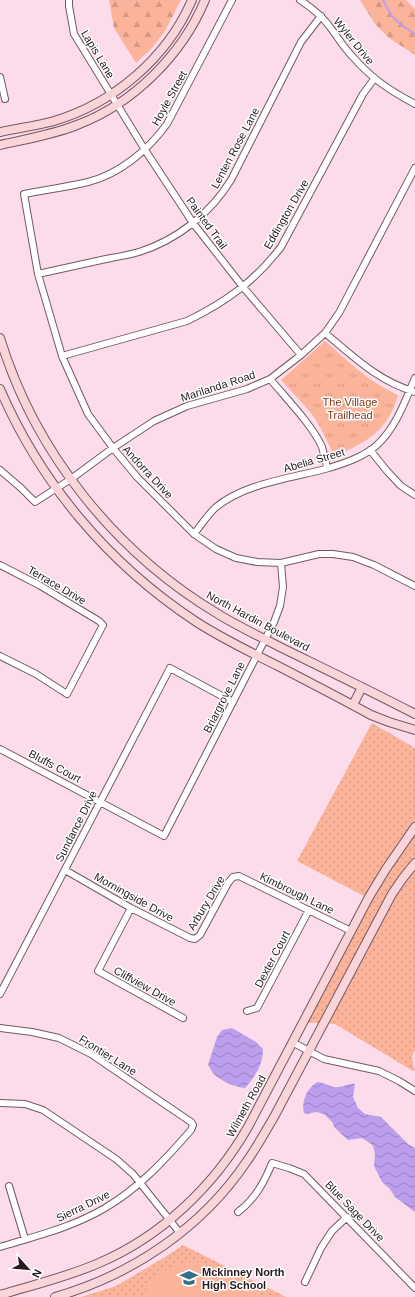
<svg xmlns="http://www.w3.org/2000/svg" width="415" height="1297" font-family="Helvetica,sans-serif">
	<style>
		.grass { fill: url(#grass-dots) }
		.forest { fill: url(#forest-firs) }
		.park { fill: url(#park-tufts) }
		.pitch { fill: #fbb39a }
		.water { fill: url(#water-waves) }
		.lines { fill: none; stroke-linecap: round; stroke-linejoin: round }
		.stream { stroke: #bb9fec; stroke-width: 2 }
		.street-casing { stroke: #735864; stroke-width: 8 }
		.secondary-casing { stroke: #735864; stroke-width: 10 }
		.street { stroke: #fff; stroke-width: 6 }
		.secondary { stroke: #f9d4d8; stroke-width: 8 }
		.labels { text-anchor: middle; stroke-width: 3; stroke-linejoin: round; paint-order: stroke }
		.street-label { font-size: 11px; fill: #271b20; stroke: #fff }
		.park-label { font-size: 11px; fill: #85391b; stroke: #fff }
		.poi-label { font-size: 11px; font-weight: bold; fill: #271b20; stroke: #fff; text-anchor: start }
	</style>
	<defs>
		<pattern id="grass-dots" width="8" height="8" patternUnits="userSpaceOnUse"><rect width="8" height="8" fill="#fbb39a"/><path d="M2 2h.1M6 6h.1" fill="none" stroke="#d79984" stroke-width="1.8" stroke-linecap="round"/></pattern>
		<pattern id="forest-firs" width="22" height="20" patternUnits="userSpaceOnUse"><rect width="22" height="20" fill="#fbb39a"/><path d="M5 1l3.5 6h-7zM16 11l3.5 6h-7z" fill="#d79984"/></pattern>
		<pattern id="park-tufts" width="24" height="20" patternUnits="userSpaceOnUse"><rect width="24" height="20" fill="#fbb39a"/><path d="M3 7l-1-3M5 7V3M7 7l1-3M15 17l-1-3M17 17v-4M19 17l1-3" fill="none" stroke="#d79984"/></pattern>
		<pattern id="water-waves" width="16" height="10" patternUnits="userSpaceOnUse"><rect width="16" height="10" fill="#bb9fec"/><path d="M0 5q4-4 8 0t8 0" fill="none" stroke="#9881bf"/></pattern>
	</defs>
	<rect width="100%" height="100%" fill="#fcdcea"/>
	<!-- grass -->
	<path class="grass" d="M372,723L415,748V1050C411,1057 412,1062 415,1069L413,1071L335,1024L299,1022L366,897L297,861Z
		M183,1245L286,1297H266L194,1260L152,1281L143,1297H81L116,1286L165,1257Z"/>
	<!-- forest -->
	<path class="forest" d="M109,0H181L165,31L152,48L136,63L114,28Z
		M360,0H406L415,9V55L389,38L375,24Z"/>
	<!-- park -->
	<path class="park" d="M325,341C348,361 370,383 398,395C396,401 394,408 390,415C378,437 356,447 334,456C328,443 322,429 314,417C304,404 292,392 281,380Z"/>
	<!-- pitch -->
	<path class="pitch" d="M194,1260L266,1297H143C147,1290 151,1281 157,1276C166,1267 183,1264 194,1260Z"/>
	<!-- water -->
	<path class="water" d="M232,1028L256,1042L263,1049C263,1065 255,1076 245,1088C235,1087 220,1081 213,1073C211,1071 210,1067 208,1065L217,1037L222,1030Z
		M318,1082C325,1083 332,1088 338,1087C344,1087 349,1083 355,1084L353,1097L358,1108L365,1114L381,1117L408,1144L415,1148V1212L395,1197L390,1189L382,1182L374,1166L375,1154L373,1146L371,1144L362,1138L348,1140L334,1127L333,1123L324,1114L316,1112L307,1114L304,1113C301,1102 307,1087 318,1082Z"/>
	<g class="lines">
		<!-- stream -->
		<path class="stream" d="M383,0L391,15L401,25L415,34"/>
		<!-- street casing -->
		<g class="street-casing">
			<path id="street" d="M69,0V6L74,34L145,150L193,223L243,287L301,355
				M232,0L167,124C148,150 120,174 88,182C67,187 45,190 24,194L38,274L62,356L88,414L113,448L137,477L194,534L216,549L236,558L257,562L281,563L319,554H333L353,557L374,565L415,586
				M300,0C312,8 322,16 330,27C337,36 343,47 352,56C372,79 389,90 415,104
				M0,77L5,99
				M38,274C61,269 84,264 106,259C117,257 129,255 139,252C177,240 210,214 231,180L301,42L321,16
				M325,333C354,357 378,381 415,392
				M62,356L187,321C226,302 255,281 281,247L363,94L374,79
				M270,379C285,397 313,426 322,447C324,454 326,461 327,468
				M370,450L387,471L401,486L415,495
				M0,470L21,488L35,502L71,479L113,448L154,421L187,406L247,389L270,379L301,355L325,333L339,313L415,168
				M194,534C201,525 207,516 215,508C244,483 293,478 329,468C345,463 363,457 376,446C396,428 405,401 415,378
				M0,565L39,585L99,621L103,625L67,694L36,674L0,656
				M0,749L164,836L274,622L280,606L283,587L281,563
				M65,870L131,908L190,938L195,939L200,935L228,883L233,877L239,876L351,931
				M131,908L98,971L183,1018
				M0,994L170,668L233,702
				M247,1011L257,1008L309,910
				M0,1028L32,1032L59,1038L91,1054L191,1122L193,1125L191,1130C165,1160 139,1188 105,1208C73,1227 36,1236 0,1247
				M292,1042L324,1059L379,1071L399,1081L415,1091
				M0,1103L25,1104L43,1110L116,1159L133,1174L180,1233
				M9,1186L25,1239
				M238,1212C255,1199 264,1183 272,1163L289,1168L304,1174L415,1288
				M305,1282L321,1248L332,1231L347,1217"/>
		</g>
		<!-- secondary casing -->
		<g class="secondary-casing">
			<path id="secondary" d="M0,132C18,128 36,126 54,121C114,103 167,58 192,0
				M0,145C26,139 52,135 77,125C133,104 182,55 205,0
				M0,338C35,453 116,553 218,614C239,627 261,637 282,648C327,670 371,691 415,714
				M0,389C41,484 109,564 195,621C221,638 250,652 278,666C309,682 340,698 371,715L389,722L415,730
				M353,705L362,687
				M0,1295C33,1285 67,1277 99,1263C162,1236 214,1186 248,1127L369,897L386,869L415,827
				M55,1297C132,1275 202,1228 247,1161C257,1147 265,1132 274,1117L392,894L403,878L415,863"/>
		</g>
		<!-- street -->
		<use href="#street" class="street"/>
		<!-- secondary -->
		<use href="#secondary" class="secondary"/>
	</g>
	<!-- icons -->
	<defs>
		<g id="school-bare" transform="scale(1.38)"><path d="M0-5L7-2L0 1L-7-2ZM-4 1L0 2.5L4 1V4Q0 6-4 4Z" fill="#337087" stroke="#fff" stroke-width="2.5" paint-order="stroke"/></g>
	</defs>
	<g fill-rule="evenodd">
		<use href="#school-bare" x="189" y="1278"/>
	</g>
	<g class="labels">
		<!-- street labels -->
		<g class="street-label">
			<text transform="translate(354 41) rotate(51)" y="4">Wyler Drive</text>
			<text transform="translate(98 54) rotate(59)" y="4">Lapis Lane</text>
			<text transform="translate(169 98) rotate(-61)" y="4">Hoyle Street</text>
			<text transform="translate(235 148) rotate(-62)" y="4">Lenten Rose Lane</text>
			<text transform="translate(286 214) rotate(-60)" y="4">Eddington Drive</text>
			<text transform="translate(207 223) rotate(54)" y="4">Painted Trail</text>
			<text transform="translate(218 386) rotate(-18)" y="4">Marilanda Road</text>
			<text transform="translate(314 460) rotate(-16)" y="4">Abelia Street</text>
			<text transform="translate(148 472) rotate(47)" y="4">Andorra Drive</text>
			<text transform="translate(57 585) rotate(30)" y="4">Terrace Drive</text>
			<text transform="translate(258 621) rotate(28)" y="4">North Hardin Boulevard</text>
			<text transform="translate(224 697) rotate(-63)" y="4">Briargrove Lane</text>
			<text transform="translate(55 766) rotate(28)" y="4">Bluffs Court</text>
			<text transform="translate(76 826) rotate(-63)" y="4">Sundance Drive</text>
			<text transform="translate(297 893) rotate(26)" y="4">Kimbrough Lane</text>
			<text transform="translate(134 897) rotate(29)" y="4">Morningside Drive</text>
			<text transform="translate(206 903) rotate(-59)" y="4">Arbury Drive</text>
			<text transform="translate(272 959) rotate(-62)" y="4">Dexter Court</text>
			<text transform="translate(145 986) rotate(29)" y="4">Cliffview Drive</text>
			<text transform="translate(108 1055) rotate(32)" y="4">Frontier Lane</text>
			<text transform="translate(246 1106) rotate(-61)" y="4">Wilmeth Road</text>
			<text transform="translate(83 1206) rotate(-26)" y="4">Sierra Drive</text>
			<text transform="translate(355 1211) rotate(46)" y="4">Blue Sage Drive</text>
		</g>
		<!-- park labels -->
		<g class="park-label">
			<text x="350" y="406">The Village<tspan x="350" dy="13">Trailhead</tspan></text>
		</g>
		<!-- poi labels -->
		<g class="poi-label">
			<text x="202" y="1276">Mckinney North<tspan x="202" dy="13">High School</tspan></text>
		</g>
	</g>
	<!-- north arrow -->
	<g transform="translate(28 1269) rotate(117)" stroke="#ffffff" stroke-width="3" paint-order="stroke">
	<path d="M0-3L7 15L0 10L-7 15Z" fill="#271b20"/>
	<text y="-6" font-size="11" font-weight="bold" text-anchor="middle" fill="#271b20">N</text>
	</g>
</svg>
